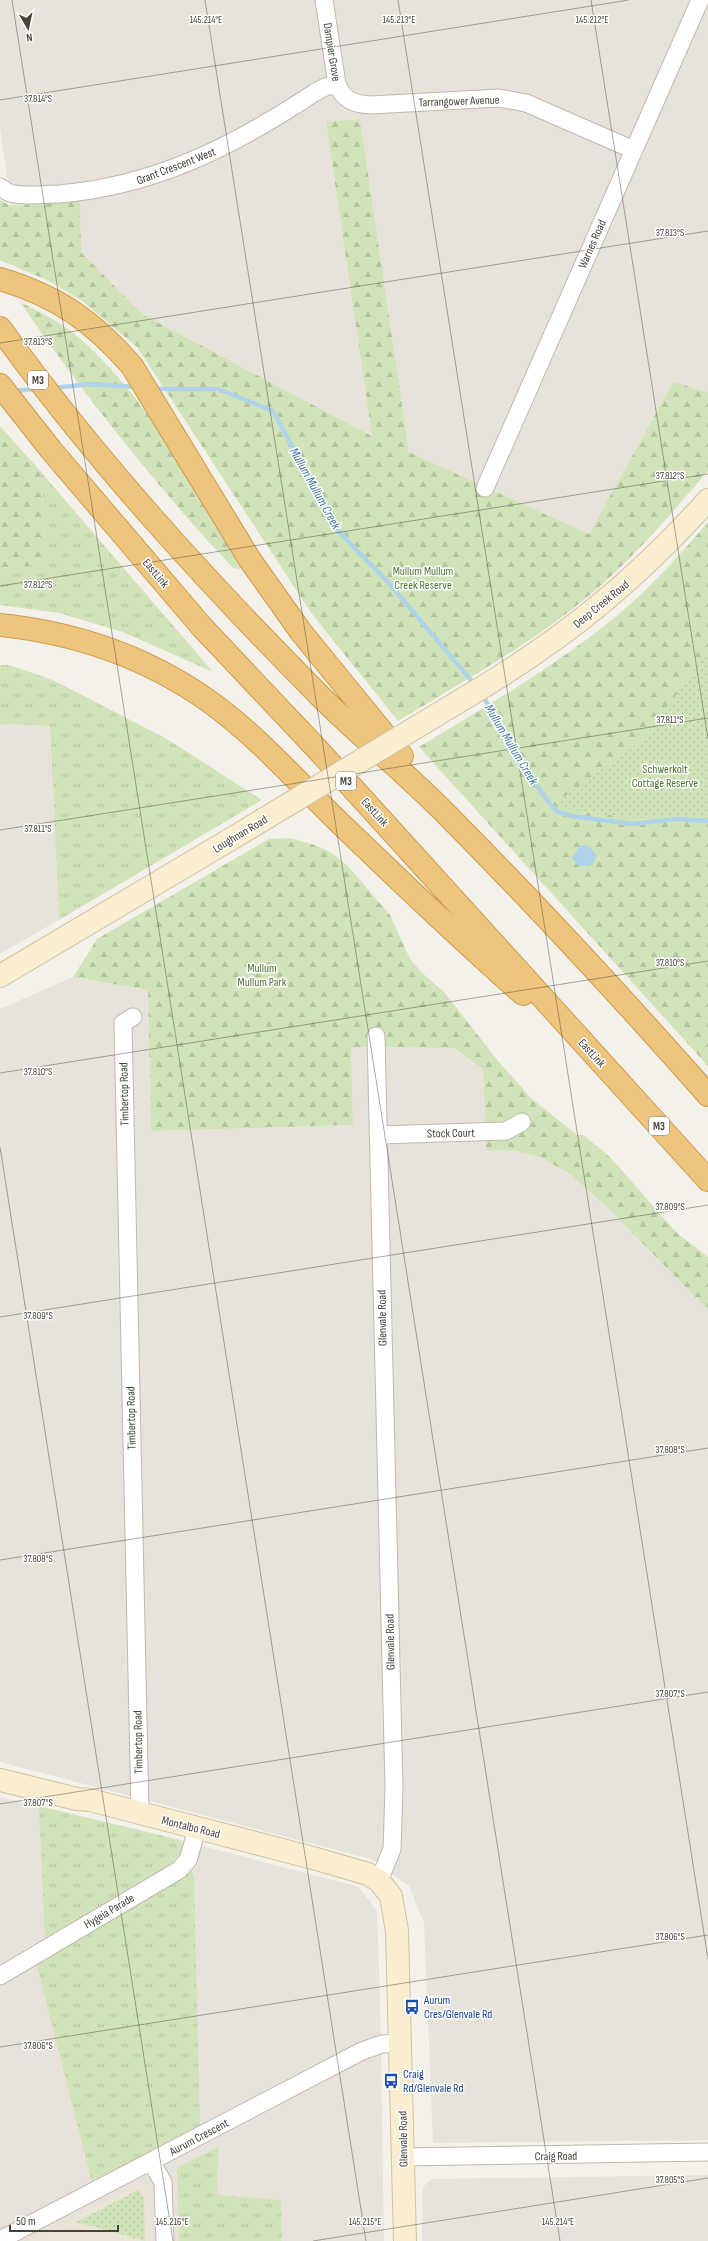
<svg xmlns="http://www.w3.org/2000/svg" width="708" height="2241" font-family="'Sofia Sans Condensed',sans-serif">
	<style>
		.residential { fill: #e7e3da }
		.education { fill: #ebe5d7 }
		.grass { fill: url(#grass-tufts) }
		.forest { fill: url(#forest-firs) }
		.park { fill: url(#park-dots) }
		.water { fill: #afd3e9 }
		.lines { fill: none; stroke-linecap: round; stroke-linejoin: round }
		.stream { stroke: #afd3e9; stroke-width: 4.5 }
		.street-casing { stroke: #beb8ae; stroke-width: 19 }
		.secondary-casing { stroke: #cec1a0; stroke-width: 24 }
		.highway-casing { stroke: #cc9a4c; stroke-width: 24 }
		.street { stroke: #fff; stroke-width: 17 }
		.secondary { stroke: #f9eed0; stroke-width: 22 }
		.highway { stroke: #eec57c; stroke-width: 22 }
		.secondary-bridge-casing { stroke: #cec1a0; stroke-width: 24; stroke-linecap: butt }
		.secondary-bridge { stroke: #f9eed0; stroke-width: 22 }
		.ticks { fill: none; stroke: #47423a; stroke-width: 1; stroke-opacity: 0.45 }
		.labels { text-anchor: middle; stroke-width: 3; stroke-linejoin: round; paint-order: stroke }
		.shield { fill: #fff; stroke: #7e7b75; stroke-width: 1 }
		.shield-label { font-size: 11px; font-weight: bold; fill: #47423a }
		.street-label { font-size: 12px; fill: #47423a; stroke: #fff }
		.park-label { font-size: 12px; fill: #4d7333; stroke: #fff }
		.transit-label { font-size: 12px; fill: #164399; stroke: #fff; text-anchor: start }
		.water-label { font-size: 13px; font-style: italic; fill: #3c79a0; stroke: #fff }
		.ticks-label { font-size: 10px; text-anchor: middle; fill: #47423a; stroke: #fff; stroke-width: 3; stroke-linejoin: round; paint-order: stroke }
	</style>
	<defs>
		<pattern id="grass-tufts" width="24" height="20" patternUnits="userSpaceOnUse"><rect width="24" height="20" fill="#d1e3b9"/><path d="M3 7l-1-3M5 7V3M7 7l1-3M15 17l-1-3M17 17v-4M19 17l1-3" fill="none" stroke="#b5c4a0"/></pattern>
		<pattern id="forest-firs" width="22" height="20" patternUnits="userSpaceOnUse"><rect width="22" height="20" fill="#d1e3b9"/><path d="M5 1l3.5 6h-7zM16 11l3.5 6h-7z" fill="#b5c4a0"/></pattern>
		<pattern id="park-dots" width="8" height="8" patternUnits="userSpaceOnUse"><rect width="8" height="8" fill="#d1e3b9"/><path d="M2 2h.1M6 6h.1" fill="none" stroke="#b5c4a0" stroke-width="1.8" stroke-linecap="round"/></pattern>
	</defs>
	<rect width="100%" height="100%" fill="#f4f1eb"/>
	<!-- residential -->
	<path class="residential" d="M0,0H708V392L673,382L589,534L409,452L360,119L326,122L372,436L142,314L81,252L80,201L11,206L0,128Z
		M0,724L50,726L59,920L0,954Z
		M73,977L148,990L152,1131L353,1125L351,1047L452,1048L483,1069L486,1150H512L540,1157L570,1174L611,1211L708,1310V2140L433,2143L424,1923L409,1886L371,1859L0,1762V1009Z
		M0,1797L180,1840L359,1887L377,1911L380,1997L384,2241H0Z
		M708,2175V2241H422L423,2187L432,2179Z"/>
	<!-- education -->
	<path class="education" d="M143,2183L151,2193L152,2241H28Z"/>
	<!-- grass -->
	<path class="grass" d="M41,472L213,672L123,632L59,613L0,605V568L29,566L46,556Z
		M0,665H9L53,680L167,739L262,800L59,920L50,726L0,724Z
		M39,1806L180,1840L194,1877L200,2125L92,2183L36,1962L45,1939Z
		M219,2146L217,2195L281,2200L282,2241H179L177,2168Z"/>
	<!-- forest -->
	<path class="forest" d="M360,119L409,452L589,534L673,382L708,392V471C676,508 643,547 607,580C544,637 469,678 398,721L312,614L137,347L81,300L49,281L0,260V200L11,206L80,201L81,252L142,314L372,436L326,122Z
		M20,302C43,313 65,325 84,342C151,404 196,488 246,564L239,569L233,568C155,485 85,396 20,302Z
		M0,426L41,472L46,556L29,566L0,568Z
		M708,522V1066L419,747C483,708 549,670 608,623C645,594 677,558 708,522Z
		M289,838L312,844L332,853L348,866L390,915L410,959L421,972L444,992L498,1061L531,1098L577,1135H583L610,1157L676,1232L708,1257V1310L611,1211L570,1174L540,1157L512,1150H486L483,1069L453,1048L351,1047L353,1125L151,1131L148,990L73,977L97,939L269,839Z"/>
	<!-- park -->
	<path class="park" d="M708,651V819L700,817L630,818L579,811L556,803L643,740Z
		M138,2190L144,2198L145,2241L76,2222Z"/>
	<!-- water -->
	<path class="water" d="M583,845L589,846L597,855L593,864L589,866H579L572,858L578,848Z"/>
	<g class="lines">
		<!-- stream -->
		<path class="stream" d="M52,388L91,384L137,387
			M154,389H218L273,411L337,530L387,581L475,685
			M12,391L37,389
			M482,694L512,748L544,796L556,811L571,816L632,824L677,819L708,821"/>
		<!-- street casing -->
		<g class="street-casing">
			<path id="street" d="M324,0L337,84C344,101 354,104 371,105L499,98L526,103L634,150
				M0,187C3,189 7,192 10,193C21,197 47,194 59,194C155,186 234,146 314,93L325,87L337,84
				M485,488L700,0
				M133,1017L123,1023L140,1813
				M376,1036L394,1788L392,1849L379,1881
				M378,1135L506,1131L522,1122
				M0,1976L179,1870L188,1860L197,1829
				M403,2157L708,2152
				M151,2162L163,2182L165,2241
				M0,2240L362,2051L382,2044L401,2043"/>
		</g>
		<!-- secondary casing -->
		<g class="secondary-casing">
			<path id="secondary" d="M478,690C569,635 637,579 708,500
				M0,976L231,839
				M0,1780L77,1799L90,1800L313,1858L368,1874L379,1881L391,1896L397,1931L405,2241"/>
		</g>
		<!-- highway casing -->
		<g class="highway-casing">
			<path id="highway" d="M0,279C57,296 93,321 132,366L250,560L301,632L402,756
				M0,328C95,460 206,581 320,696C363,739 412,778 454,822C541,910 626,1002 708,1095
				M0,385L51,450L202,627L319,751L708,1180
				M0,625C77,633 147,657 210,702C260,738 301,786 345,828C403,884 462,940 523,994"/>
		</g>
		<!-- street -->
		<use href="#street" class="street"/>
		<!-- secondary -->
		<use href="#secondary" class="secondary"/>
		<!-- highway -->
		<use href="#highway" class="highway"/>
		<!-- secondary-bridge casing -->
		<g class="secondary-bridge-casing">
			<path id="secondary-bridge" d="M231,839L478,690"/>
		</g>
		<!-- secondary-bridge -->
		<use href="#secondary-bridge" class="secondary-bridge"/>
	</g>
	<!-- ticks -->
	<path class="ticks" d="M12,0L366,2241M205,0L560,2241M398,0L708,1959M591,0L708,739M0,100L629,0M0,343L708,231M0,586L708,474M0,830L708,718M0,1073L708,961M0,1147L173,2241M0,1317L708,1205M0,1560L708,1448M0,1804L708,1692M0,2047L708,1935M313,2241L708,2178"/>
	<!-- icons -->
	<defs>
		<g id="bus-bare" transform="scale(1.2)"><path d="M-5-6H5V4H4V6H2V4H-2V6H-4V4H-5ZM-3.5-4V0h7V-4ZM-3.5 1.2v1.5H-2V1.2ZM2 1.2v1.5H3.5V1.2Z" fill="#1a4fb4" stroke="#fff" stroke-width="2.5" paint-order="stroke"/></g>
	</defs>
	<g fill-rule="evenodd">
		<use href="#bus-bare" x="412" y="2007"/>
		<use href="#bus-bare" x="391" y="2081"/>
	</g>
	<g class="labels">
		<!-- shield labels -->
		<g class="shield">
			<rect x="28" y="371" width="20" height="18" rx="3"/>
			<rect x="336" y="772" width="20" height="18" rx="3"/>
			<rect x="649" y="1117" width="20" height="18" rx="3"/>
		</g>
		<g class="shield-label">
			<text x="38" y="384">M3</text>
			<text x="346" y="785">M3</text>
			<text x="659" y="1130">M3</text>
		</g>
		<!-- street labels -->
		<g class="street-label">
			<text transform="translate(332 52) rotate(81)" y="4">Dampier Grove</text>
			<text transform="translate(459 101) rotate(-2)" y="4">Tarrangower Avenue</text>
			<text transform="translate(176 166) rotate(-21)" y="4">Grant Crescent West</text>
			<text transform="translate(592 244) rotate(-66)" y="4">Warnes Road</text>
			<text transform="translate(156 573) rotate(50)" y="4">EastLink</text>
			<text transform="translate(601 604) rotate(-39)" y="4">Deep Creek Road</text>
			<text transform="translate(375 812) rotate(48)" y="4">EastLink</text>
			<text transform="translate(240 834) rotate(-31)" y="4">Loughnan Road</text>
			<text transform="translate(592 1053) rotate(48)" y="4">EastLink</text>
			<text transform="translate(124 1094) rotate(-91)" y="4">Timbertop Road</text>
			<text transform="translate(451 1133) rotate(-1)" y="4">Stock Court</text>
			<text transform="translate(382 1318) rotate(-91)" y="4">Glenvale Road</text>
			<text transform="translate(131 1418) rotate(-91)" y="4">Timbertop Road</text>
			<text transform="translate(390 1642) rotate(-91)" y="4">Glenvale Road</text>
			<text transform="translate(138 1742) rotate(-91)" y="4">Timbertop Road</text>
			<text transform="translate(191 1827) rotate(14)" y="4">Montalbo Road</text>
			<text transform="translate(109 1911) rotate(-31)" y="4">Hygeia Parade</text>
			<text transform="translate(199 2137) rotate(-28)" y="4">Aurum Crescent</text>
			<text transform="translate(403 2139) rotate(-91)" y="4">Glenvale Road</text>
			<text transform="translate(556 2156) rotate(-1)" y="4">Craig Road</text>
		</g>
		<!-- park labels -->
		<g class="park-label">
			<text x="423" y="575">Mullum Mullum<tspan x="423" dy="14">Creek Reserve</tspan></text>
			<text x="665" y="773">Schwerkolt<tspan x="665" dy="14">Cottage Reserve</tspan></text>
			<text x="262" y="972">Mullum<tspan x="262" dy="14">Mullum Park</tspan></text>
		</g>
		<!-- transit labels -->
		<g class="transit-label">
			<text x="424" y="2004">Aurum<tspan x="424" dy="14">Cres/Glenvale Rd</tspan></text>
			<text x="403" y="2078">Craig<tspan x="403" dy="14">Rd/Glenvale Rd</tspan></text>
		</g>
		<!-- water labels -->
		<g class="water-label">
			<text transform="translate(316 488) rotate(61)" y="5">Mullum Mullum Creek</text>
			<text transform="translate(512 744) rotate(59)" y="5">Mullum Mullum Creek</text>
		</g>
	</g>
	<g class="ticks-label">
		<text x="206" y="23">145.214°E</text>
		<text x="592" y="23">145.212°E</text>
		<text x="399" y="23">145.213°E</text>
		<text x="38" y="102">37.814°S</text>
		<text x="670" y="236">37.813°S</text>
		<text x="38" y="345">37.813°S</text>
		<text x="670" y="479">37.812°S</text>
		<text x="38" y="588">37.812°S</text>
		<text x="670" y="723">37.811°S</text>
		<text x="38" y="832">37.811°S</text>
		<text x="670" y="966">37.810°S</text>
		<text x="38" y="1075">37.810°S</text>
		<text x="670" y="1210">37.809°S</text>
		<text x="38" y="1319">37.809°S</text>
		<text x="670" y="1453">37.808°S</text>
		<text x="38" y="1562">37.808°S</text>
		<text x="670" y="1697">37.807°S</text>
		<text x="38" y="1806">37.807°S</text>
		<text x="670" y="1940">37.806°S</text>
		<text x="38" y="2049">37.806°S</text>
		<text x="670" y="2183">37.805°S</text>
		<text x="172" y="2225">145.216°E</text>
		<text x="365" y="2225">145.215°E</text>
		<text x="558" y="2225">145.214°E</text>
	</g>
	<!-- north arrow -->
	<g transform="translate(28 28) rotate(171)" stroke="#ffffff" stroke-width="3" paint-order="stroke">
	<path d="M0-3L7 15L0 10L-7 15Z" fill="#47423a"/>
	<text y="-6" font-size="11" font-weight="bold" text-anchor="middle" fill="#47423a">N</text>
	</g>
	<!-- scale -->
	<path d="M10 2225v6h108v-6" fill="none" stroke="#47423a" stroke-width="2"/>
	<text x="16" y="2225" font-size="12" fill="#47423a" stroke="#ffffff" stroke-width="3" paint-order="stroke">50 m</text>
</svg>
